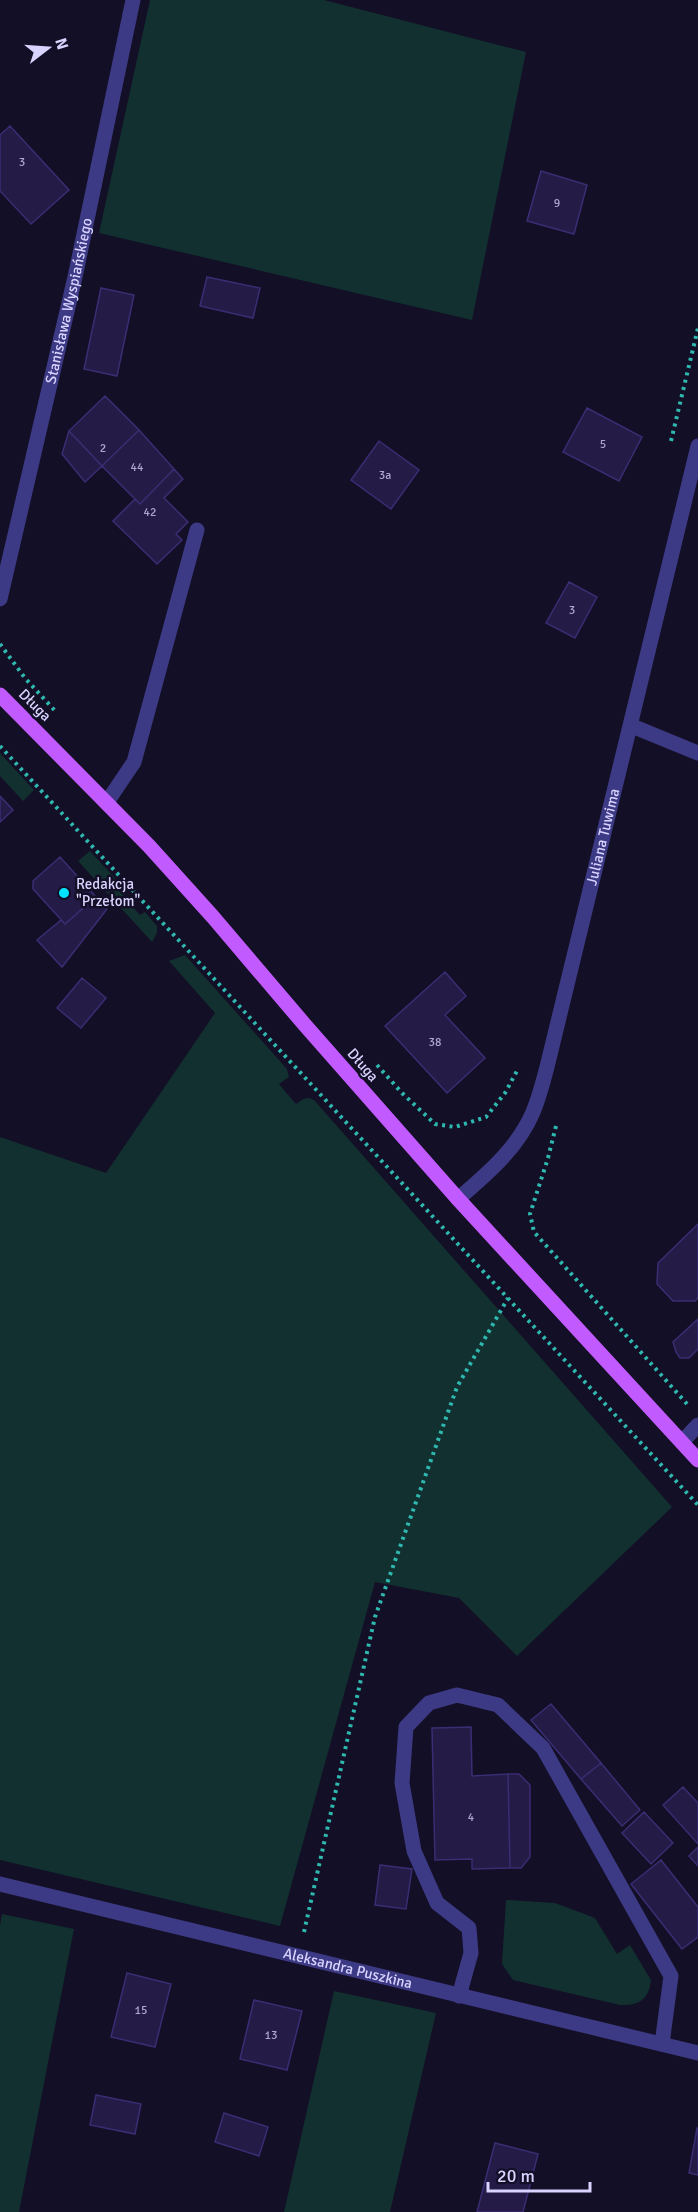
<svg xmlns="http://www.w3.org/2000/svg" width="698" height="2212" font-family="Signika,sans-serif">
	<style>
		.green { fill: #12302f }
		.building { fill: #241b47; stroke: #3b2d73; stroke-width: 1.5 }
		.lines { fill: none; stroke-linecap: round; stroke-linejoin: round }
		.path { stroke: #2fb8b0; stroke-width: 4; stroke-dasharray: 3 4.5; stroke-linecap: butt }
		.lane { stroke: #3d3a85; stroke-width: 15 }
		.street { stroke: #3d3a85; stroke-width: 15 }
		.primary { stroke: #c25bff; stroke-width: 15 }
		.poi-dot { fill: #00e5ff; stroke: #130f26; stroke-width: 2 }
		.labels { text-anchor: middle; stroke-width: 5; stroke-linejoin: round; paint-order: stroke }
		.number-label { font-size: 12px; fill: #aca6d1 }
		.street-label { font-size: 15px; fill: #d9d4ff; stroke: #130f26 }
		.poi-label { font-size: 15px; fill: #d9d4ff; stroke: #130f26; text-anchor: start }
	</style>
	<rect width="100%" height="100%" fill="#130f26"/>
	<!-- green -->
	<path class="green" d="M150,0H324L526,52L472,320L99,233Z
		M0,753L34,790L23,801L0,776Z
		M90,851L127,891L123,896L140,915L145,912L157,926V933L152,942L78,861Z
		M185,955L287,1069L289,1077L279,1084L296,1104C304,1099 307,1095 315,1101L672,1507L517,1656L459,1598L375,1582L280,1926L0,1860V1137L106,1173L215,1013L169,961Z
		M506,1900L555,1903L595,1918L617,1954L630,1945L651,1980C649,2000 638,2006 620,2005L513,1980L502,1964Z
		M2,1914L74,1929L19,2212H0V1925Z
		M334,1991L436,2013L390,2212H284Z"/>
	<!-- building -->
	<path class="building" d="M10,126L69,190L31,224L0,191V135Z
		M541,171L587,185L574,234L527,221Z
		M207,277L260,288L253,318L200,306Z
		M101,288L134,295L117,376L84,369Z
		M105,396L139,430L102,466L69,431Z
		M587,408L642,437L619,481L563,452Z
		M139,430L174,469L140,504L102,466Z
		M69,431L102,466L85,482L62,454Z
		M379,441L419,470L391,509L351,480Z
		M174,469L183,479L164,498L188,522L176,534L182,540L157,564L113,521L135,499L140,504Z
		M569,582L597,597L575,638L546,623Z
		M0,796L13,810L0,822Z
		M60,857L96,897L65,924L33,889V881Z
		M96,897L107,909L62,967L37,940L61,920L65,924Z
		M445,972L466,996L445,1015L485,1058L447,1093L385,1026Z
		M82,978L106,998L81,1028L57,1008Z
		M698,1224V1298L695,1301H673L657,1284L658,1263Z
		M698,1319V1349L689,1358H680L676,1352L673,1342Z
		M551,1704L601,1763L581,1779L531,1720Z
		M471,1727L472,1776L508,1774L510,1868L472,1869V1859L435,1860L432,1728Z
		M601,1763L640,1810L622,1826L581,1779Z
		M508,1774H519L530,1785V1857L521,1868H510Z
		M683,1787L698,1803V1844L663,1805Z
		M644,1812L673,1843L651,1864L622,1833Z
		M698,1847V1866L689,1856Z
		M661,1860L698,1907V1937L682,1949L631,1884Z
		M380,1865L412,1869L406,1909L375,1905Z
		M127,1973L171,1984L155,2047L111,2037Z
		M254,2000L302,2011L287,2070L240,2059Z
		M96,2095L141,2104L135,2134L90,2125Z
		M224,2113L268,2127L259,2156L215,2142Z
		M697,2128H698V2175L689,2173Z
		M495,2143L538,2154L523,2212H477Z"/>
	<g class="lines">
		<!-- path -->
		<path class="path" d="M671,441L698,328
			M0,644L25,678L57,713
			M0,746L698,1505
			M377,1065L402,1093L435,1124L455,1127L486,1117L505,1093L518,1069
			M556,1126L548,1158L530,1214L534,1232L687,1404
			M304,1932L375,1617L457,1387L508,1298"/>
		<!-- lane -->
		<path class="lane" d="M632,726L698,753
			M107,802L134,762L197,530
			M682,1442L698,1425
			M459,1996L471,1953L469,1928L437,1903L414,1851L402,1783L406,1727L429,1703L457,1695L498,1705L543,1748L671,1976L662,2044"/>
		<!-- street -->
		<g class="street">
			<path id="s1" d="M0,599L75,277L133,0"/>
			<path id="s2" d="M458,1199C487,1174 518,1148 533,1112C539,1098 543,1082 547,1067L698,446"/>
			<path id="s3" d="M0,1884L698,2053"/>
		</g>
		<!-- primary -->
		<path class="primary" d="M0,695L149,846L213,917L304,1024L458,1199L698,1460"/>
	</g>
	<!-- markers -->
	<circle class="poi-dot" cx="64" cy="893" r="6"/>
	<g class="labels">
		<!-- number labels -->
		<g class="number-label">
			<text x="22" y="166">3</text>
			<text x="557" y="207">9</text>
			<text x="603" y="448">5</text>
			<text x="103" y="452">2</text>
			<text x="137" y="471">44</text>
			<text x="385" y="479">3a</text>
			<text x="150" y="516">42</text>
			<text x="572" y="614">3</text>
			<text x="435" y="1046">38</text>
			<text x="471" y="1821">4</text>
			<text x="141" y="2014">15</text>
			<text x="271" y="2039">13</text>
		</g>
		<!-- street labels -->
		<g class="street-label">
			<text dy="5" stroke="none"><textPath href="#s1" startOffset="306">Stanisława Wyspiańskiego</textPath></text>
			<text transform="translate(35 705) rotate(45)" y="5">Długa</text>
			<text dy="5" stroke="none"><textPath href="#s2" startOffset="400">Juliana Tuwima</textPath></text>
			<text transform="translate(363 1065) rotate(49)" y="5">Długa</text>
			<text dy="5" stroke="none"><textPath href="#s3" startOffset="358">Aleksandra Puszkina</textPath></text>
		</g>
		<!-- poi labels -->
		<g class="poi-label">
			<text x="76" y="889">Redakcja<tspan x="76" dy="17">"Przełom"</tspan></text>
		</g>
	</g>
	<!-- north arrow -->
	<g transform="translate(48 48) rotate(73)" stroke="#130f26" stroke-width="4.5" paint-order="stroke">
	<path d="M0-4.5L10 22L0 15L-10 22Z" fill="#d9d4ff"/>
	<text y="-9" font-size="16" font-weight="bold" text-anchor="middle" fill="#d9d4ff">N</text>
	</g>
	<!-- scale -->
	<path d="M488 2182v9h102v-9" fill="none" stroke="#d9d4ff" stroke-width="3"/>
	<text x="497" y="2182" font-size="18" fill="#d9d4ff" stroke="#130f26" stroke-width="4.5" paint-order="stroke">20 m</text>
</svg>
